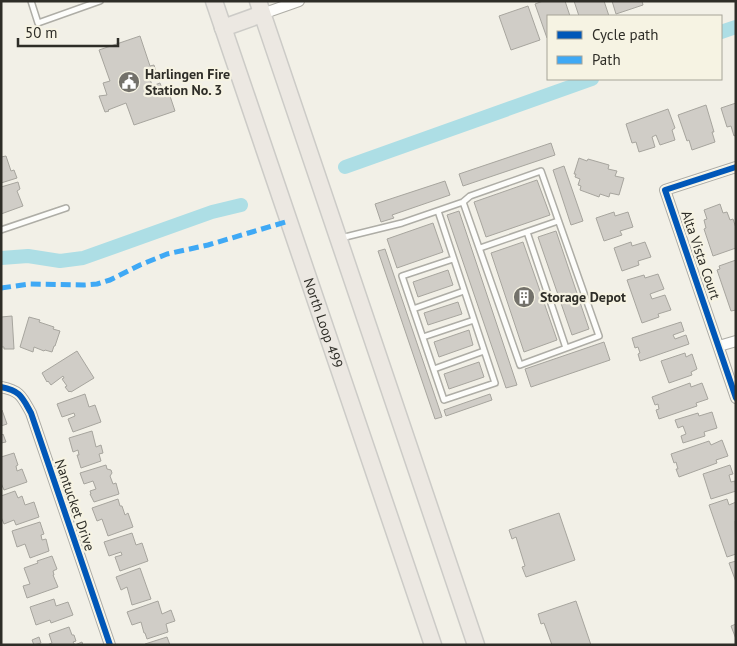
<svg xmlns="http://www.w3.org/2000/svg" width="737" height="646" font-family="'PT Sans',sans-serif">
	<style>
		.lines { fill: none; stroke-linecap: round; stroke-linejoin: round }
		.canal { stroke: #addee5; stroke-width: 14 }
		.building { fill: #d0cdc7; stroke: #a7a59e }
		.lane-casing { stroke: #aeada6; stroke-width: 8 }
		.street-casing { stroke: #aeada6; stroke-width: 12 }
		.primary-casing { stroke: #cccbc7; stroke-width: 19 }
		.lane { stroke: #fdfdfb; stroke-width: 5 }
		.street { stroke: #fdfdfb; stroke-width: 10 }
		.primary { stroke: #ece8e2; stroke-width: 16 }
		.quiet { stroke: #3fa9f5; stroke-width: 5; stroke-dasharray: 10 5; stroke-linecap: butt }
		.cycleway-casing { stroke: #f6f3e3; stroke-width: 9 }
		.cycleway { stroke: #0057b8; stroke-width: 6 }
		.labels { text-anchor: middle; stroke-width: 4.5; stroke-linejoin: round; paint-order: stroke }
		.poi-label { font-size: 14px; font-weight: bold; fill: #2e2d27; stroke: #f6f3e3; text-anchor: start }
		.street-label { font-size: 14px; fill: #2e2d27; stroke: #f6f3e3 }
	</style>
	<rect width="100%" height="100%" fill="#f2f0e7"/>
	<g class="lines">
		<!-- canal -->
		<path class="canal" d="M721,32L736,27
			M345,167L592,79
			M1,258L28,256L60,261L83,258L212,212L241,205"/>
	</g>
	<!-- building -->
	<path class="building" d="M543,1H565L570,16H548V37L547,38L535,4Z
		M574,1H604L609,16H579Z
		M612,1H642L643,5L616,14Z
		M528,6L540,40L511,50L499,16Z
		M140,36L150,66L154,65L156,72L149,74L152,86L160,83L163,91L168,90L175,111L134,125L126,103L108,110L109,111L105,112L99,96L107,95L103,83L110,81L99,50Z
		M736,103V135L734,136L731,126L727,127L721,108Z
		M706,105L714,132H712L715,142L692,150L689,140L687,141L678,115Z
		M668,109L675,128L672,130L675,140L660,145L656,135L652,137L655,147L639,152L636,142L632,143L626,124Z
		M551,143L555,155L463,186L459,174Z
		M6,156L11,171L14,170L17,178L1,183V157Z
		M579,158L587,161L588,159L609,165L608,169L617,171L615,176L624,178L619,195L610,193L609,197L600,194L599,197L580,190L581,186L578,185L580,179L575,177L576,174H574Z
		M564,166L583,221L571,225L553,170Z
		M537,180L550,215L486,237L474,202Z
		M445,181L450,195L392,215L394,218L381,222L375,204Z
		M18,182L20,189L17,191L23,206L1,214V187Z
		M720,204L723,213L727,212L730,220L733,219L736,228V248L713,256L704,229L706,228L704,220L707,219L704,210Z
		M459,211L517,385L506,388L447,215Z
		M614,212L615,216L628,212L633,227L620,231L622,235L604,241L596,218Z
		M433,223L443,252L397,268L387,239Z
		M556,231L589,329L572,335L538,237Z
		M523,242L557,340L524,352L491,253Z
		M631,242L632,246L645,242L651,257L638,261L639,265L622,271L614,248Z
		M385,249L442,417L435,419L378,251Z
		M736,260V310L731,311L717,270L720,269L719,266Z
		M448,270L453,285L418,297L413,282Z
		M658,274L664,289L650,294L652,299L665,295L671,310L658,314L659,317L642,323L627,280L644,275L645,278Z
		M458,302L462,314L428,325L424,313Z
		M12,316L14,349H4V347H1V354V317Z
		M29,317L40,320L39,322L54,327L53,329L60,331L55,346H54L52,352L45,350L44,351L34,347L33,352L20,347Z
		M681,322L684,331L673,335L675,339L686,335L689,344L640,361L638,354L640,353L638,347L635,348L632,338Z
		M469,330L473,345L439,357L434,342Z
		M604,342L610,360L531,387L525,369Z
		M77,351L94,378L71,392L70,391L69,392L65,387L67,386L62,379L64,378L63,376L51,385L48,381L47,382L42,373Z
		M685,353L686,357L692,354L697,369L691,372L692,375L669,383L661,361Z
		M479,362L484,377L449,389L444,374Z
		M690,383L691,387L702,383L708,399L696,403L697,406L659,419L656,410L659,409L658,404L655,405L652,397Z
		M85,394L89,407L95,405L101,422L73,432L68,419L75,416L74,413L62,417L57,404Z
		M490,394L492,400L446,416L444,410Z
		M1,410H2L7,424L1,426Z
		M712,412L717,428L704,432L705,436L683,443L681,436L686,434L683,426L678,428L675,420L698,413L699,416Z
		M92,431L96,447L101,445L103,453L99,454L101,461L81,468L77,455H79L78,450L73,452L69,438Z
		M1,433L2,435L3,434L6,442L1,443Z
		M722,440L728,456L716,460L717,463L679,477L676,469H678L676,462L674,463L671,454L709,441L711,445Z
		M14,453L18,465L16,466L17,471L22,469L27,482L4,490L1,483V457Z
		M106,465L107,469L111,470L112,473L110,476L113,484L116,483L119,494L94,502L90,494H91L90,491L96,489L93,481L84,484L80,473Z
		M730,465L733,474L729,475L731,482L735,481L736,491L711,499L703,474Z
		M15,491L18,498L22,496L25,505L34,502L39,517L16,525L14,520L4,524L1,517V496Z
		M118,499L120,506H122L125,515L128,513L133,527L108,536L102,519L97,521L92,508Z
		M727,499L729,505L736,502V521H735L736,554L727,557L709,505Z
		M559,513L575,560L526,577L522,567L525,566L516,537L512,539L509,530Z
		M40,522L44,534L41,535L42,540L46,539L49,551L30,558L25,544L17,547L12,531Z
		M132,533L136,545L142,543L148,561L120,571L115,557L122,555L121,552L109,556L104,542Z
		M52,556L57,569L53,571L54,575H53L58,587L27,598L23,586L30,584L24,568L38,563L37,561Z
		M736,561V582L729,563Z
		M140,568L151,599L132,605L127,587L121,590L116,577Z
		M54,599L56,606L68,602L73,615L51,623L50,620L36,625L30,607Z
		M158,601L162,614L171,610L175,621L166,624L168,632L147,639L145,633H144L141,622L132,625L127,612Z
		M576,601L591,645H552L544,623L541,624L538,614Z
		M736,624V639L731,626Z
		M69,627L72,635H74L76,641L73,642L75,645L82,642L83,645H47L52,643L49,634Z
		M39,637L41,643L34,645L32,640Z
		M167,637L170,645H146L145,644Z"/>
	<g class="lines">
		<!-- lane casing -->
		<g class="lane-casing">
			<path id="lane" d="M31,1L38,23L100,1
				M438,211L495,383L444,400L402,276L453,259
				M1,230L66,208
				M527,232L566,348
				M341,238L402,223L463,202L470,196L541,171L599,336L520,365L463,202
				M480,248L558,221
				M413,309L464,291
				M423,337L474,320
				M434,369L484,351"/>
		</g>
		<!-- street casing -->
		<g class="street-casing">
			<path id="street" d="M262,14L299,1
				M736,167L665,190L736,398
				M719,346L736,341
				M1,387C21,391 22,397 31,413L110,645"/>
		</g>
		<!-- primary casing -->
		<g class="primary-casing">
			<g id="primary">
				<path id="s1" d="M214,1L433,645"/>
				<path d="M258,1L476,645"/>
				<path d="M223,28L262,14"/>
			</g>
		</g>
		<!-- lane -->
		<use href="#lane" class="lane"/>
		<!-- street -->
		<use href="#street" class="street"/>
		<!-- primary -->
		<use href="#primary" class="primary"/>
		<!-- quiet -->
		<path class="quiet" d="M1,288L30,284L84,285L97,284L110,280L140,265L167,254L208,245L289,221"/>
		<!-- cycleway casing -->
		<g class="cycleway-casing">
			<path id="cycleway" d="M736,167L665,190L736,398
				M1,387C21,391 22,397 31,413L110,645"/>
		</g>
		<!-- cycleway -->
		<use href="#cycleway" class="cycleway"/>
	</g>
	<!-- icons -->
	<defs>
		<g id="civic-disc" transform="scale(1.125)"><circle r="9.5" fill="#73716a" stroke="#f6f3e3"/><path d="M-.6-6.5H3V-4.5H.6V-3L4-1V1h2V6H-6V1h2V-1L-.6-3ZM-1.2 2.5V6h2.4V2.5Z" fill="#fff"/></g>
		<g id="building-disc" transform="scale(1.125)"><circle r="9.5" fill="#73716a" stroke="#f6f3e3"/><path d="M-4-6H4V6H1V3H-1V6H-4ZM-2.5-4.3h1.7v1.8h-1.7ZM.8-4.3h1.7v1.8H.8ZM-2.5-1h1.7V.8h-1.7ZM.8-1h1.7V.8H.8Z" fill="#fff"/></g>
	</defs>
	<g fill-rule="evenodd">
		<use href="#civic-disc" x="129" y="82"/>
		<use href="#building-disc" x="524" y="297"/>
	</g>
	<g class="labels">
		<!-- poi labels -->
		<g class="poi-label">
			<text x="145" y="79">Harlingen Fire<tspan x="145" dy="16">Station No. 3</tspan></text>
			<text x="540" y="302">Storage Depot</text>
		</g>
		<!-- street labels -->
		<g class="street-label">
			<text transform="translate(701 255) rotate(71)" y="5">Alta Vista Court</text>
			<text dy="5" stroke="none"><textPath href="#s1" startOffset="340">North Loop 499</textPath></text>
			<text transform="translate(75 505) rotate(71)" y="5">Nantucket Drive</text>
		</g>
	</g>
	<!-- border -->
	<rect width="737" height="646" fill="none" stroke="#2e2d27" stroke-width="5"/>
	<!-- legend -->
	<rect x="547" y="15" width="175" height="65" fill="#f6f3e3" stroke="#a6a498"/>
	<rect x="557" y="31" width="25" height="8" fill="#0057b8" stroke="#a6a498"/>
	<text x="592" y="40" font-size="15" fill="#2e2d27">Cycle path</text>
	<rect x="557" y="56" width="25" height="8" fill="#3fa9f5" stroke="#a6a498"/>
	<text x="592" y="65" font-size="15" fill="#2e2d27">Path</text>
	<!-- scale -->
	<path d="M18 38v8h100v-8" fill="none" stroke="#2e2d27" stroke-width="2.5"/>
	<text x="25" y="38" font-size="15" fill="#2e2d27" stroke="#f6f3e3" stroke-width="4" paint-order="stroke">50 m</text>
</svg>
